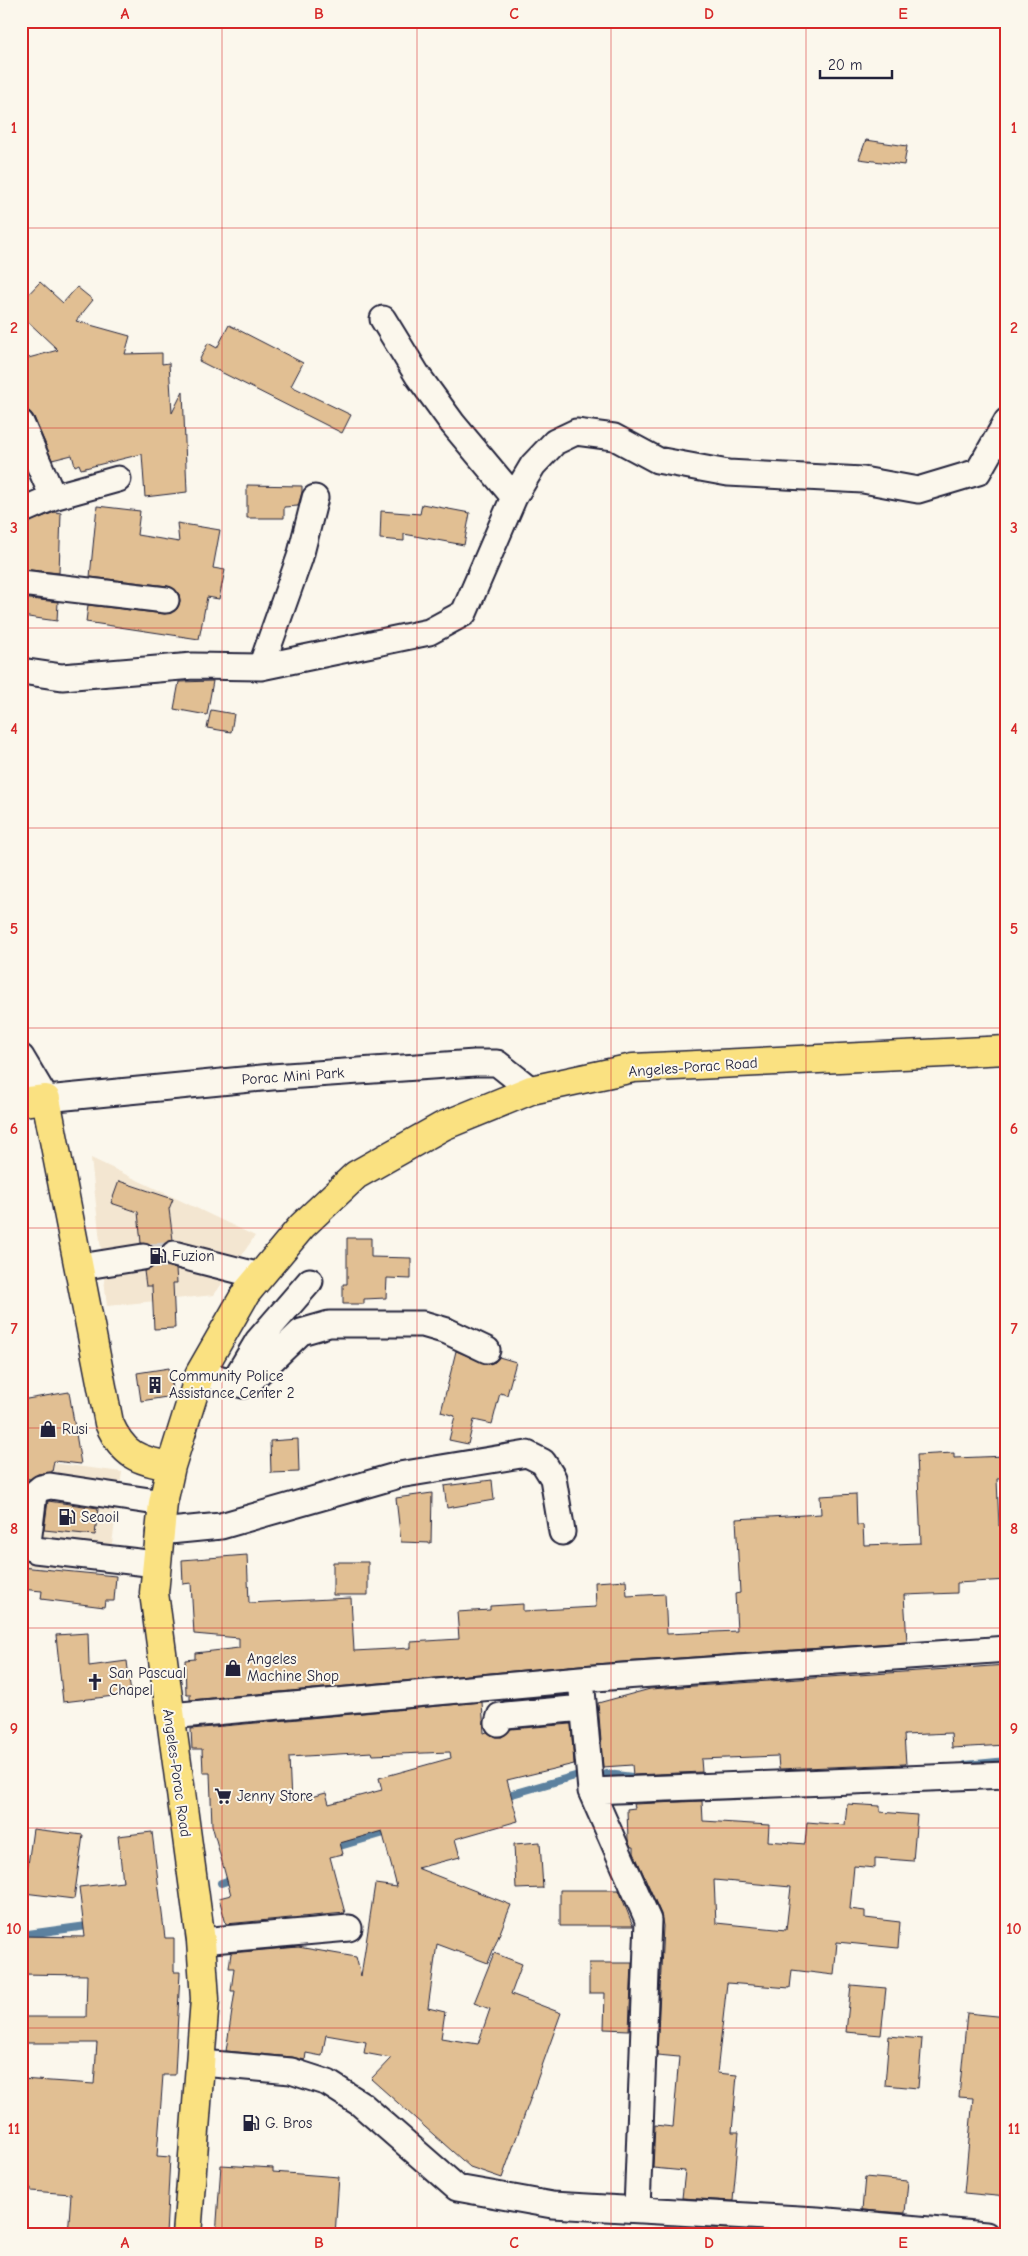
<svg xmlns="http://www.w3.org/2000/svg" width="1028" height="2256" font-family="'Comic Neue',sans-serif">
	<style>
		.built { fill: #f3e6d1 }
		.lines { fill: none; stroke-linecap: round; stroke-linejoin: round }
		.stream { stroke: #5c819f; stroke-width: 8 }
		.building { fill: #e1bf93; stroke: #22223b; fill-rule: evenodd }
		.minor-tunnel { stroke: #d0ccc9; stroke-width: 25; stroke-dasharray: 25 12; stroke-linecap: butt }
		.minor-casing { stroke: #22223b; stroke-width: 29 }
		.major-casing { stroke: #22223b; stroke-width: 31 }
		.minor { stroke: #fbf7ec; stroke-width: 25 }
		.major { stroke: #fae181; stroke-width: 28 }
		.grid { fill: none; stroke: #d62828; stroke-width: 1; stroke-opacity: 0.55 }
		.labels { text-anchor: middle; stroke-width: 4; stroke-linejoin: round; paint-order: stroke }
		.street-label { font-size: 15px; fill: #22223b; stroke: #fbf7ec }
		.poi-label { font-size: 15px; fill: #22223b; stroke: #fbf7ec; text-anchor: start }
		.neatline { fill: none; stroke: #d62828; stroke-width: 2 }
		.grid-label { font-size: 16px; text-anchor: middle; font-weight: bold; fill: #d62828 }
	</style>
	<rect width="100%" height="100%" fill="#fbf7ec"/>
	<filter id="ink" filterUnits="userSpaceOnUse"><feTurbulence type="fractalNoise" baseFrequency=".02" numOctaves="2"/><feDisplacementMap in="SourceGraphic" scale="10" xChannelSelector="R" yChannelSelector="G"/><feConvolveMatrix kernelMatrix="1 2 1 2 8 2 1 2 1" color-interpolation-filters="sRGB"/></filter>
	<g filter="url(#ink)">
		<!-- built -->
		<path class="built" d="M91,1158L255,1236L214,1295L107,1306Z
			M21,1459L122,1472L108,1572L21,1566Z
			M702,2216L927,2235H700Z"/>
		<g class="lines">
			<!-- stream -->
			<path class="stream" d="M966,1765L1007,1761
				M607,1774L641,1778
				M502,1797L582,1774
				M333,1848L391,1831
				M221,1883L236,1878
				M21,1935L94,1925"/>
		</g>
		<!-- building -->
		<path class="building" d="M866,140L907,146L904,165L859,159Z
			M40,282L63,303L77,287L93,300L76,321L130,336L125,354L162,353V364L169,363L172,413L183,391L187,492L145,497L142,454L81,469L79,464L75,466L72,455L52,460L34,417L29,411L21,409V360L58,350L21,315V302Z
			M229,325L303,363L291,386L351,415L342,433L199,361L208,343L217,348Z
			M247,485L302,486V492L298,506L284,507V518H247Z
			M422,504L470,513L464,545L404,534V541L380,539L381,511L420,514Z
			M97,506L140,511L137,535L179,542L177,523L220,530L213,568L225,570L219,599L207,597L199,639L86,622L88,605L165,614L177,609L180,601L179,594L168,586L90,577Z
			M55,512L61,513L59,573L21,569V525Z
			M21,598L58,602L57,621L21,616Z
			M213,681L207,715L174,709L179,682Z
			M211,710L234,714L231,732L207,728Z
			M119,1181L173,1199L169,1209L173,1240L163,1244L160,1257L164,1265L176,1269L177,1283H173L175,1328L154,1329L152,1286H146L144,1271L152,1268L157,1262V1254L154,1248L141,1243L138,1212L111,1203Z
			M347,1238H371V1257L411,1258V1279L387,1278L386,1298L364,1299V1304H343V1284H347Z
			M456,1351L488,1364L495,1362L499,1357L516,1362L507,1395L500,1393L492,1424L474,1420L468,1444L449,1440L455,1416L441,1412Z
			M169,1368L173,1396L141,1401L137,1373Z
			M69,1392L81,1464L54,1461L52,1472L38,1474L30,1479L21,1478V1400Z
			M298,1439L299,1472L271,1473L270,1441Z
			M954,1453V1458L1007,1456V1478L997,1479L999,1526L1007,1525V1580L957,1583V1593L904,1595L907,1642L580,1665L190,1700V1694H186L185,1660L195,1659V1653L239,1648V1638L194,1634L191,1583L183,1584L182,1560L247,1555L249,1603L351,1598L354,1651L411,1648V1642L459,1639L457,1612L490,1610V1606L523,1604V1611L596,1607L595,1582L626,1580L627,1596L665,1594L667,1634L737,1631L735,1594L740,1593L736,1519L821,1514L820,1496L856,1494L857,1525H863L864,1545L921,1543L917,1455Z
			M492,1480L494,1500L447,1508L444,1486Z
			M432,1493L431,1543L401,1542L396,1498Z
			M48,1501L98,1508L95,1535L44,1530Z
			M333,1562H368V1595H333Z
			M21,1567L116,1576L114,1601H105L104,1607L41,1599L42,1591L21,1589Z
			M88,1633L89,1666L127,1661L131,1694L63,1702L56,1635Z
			M1007,1665V1745L952,1748L951,1733L904,1735L906,1764L779,1769L778,1756L701,1759L702,1772L633,1775L632,1765L603,1767L598,1703L650,1689Z
			M482,1702L484,1733L487,1732L495,1737H502L511,1729L571,1724L574,1764L507,1780L518,1821L455,1839L460,1857L417,1868L511,1905L488,1963L437,1944L428,2008L445,2012L441,2038L478,2044L490,2009L474,2003L494,1953L522,1964L511,1994L561,2013L502,2178L470,2167L371,2079L391,2058L364,2053L366,2042L326,2035L322,2056L306,2053L305,2060L292,2057L226,2051L235,1991H231L234,1968H229L231,1953L298,1947L356,1957L361,1976L375,1884L397,1887L382,1831L340,1843L343,1854L330,1857L345,1913L226,1924L219,1898L231,1895L212,1825L210,1773H203L202,1749H192L191,1729ZM372,1752L373,1755L450,1752L451,1758L379,1778L382,1790L329,1804L326,1793L291,1802L289,1757Z
			M702,1801L703,1821L769,1825L768,1841L805,1844L807,1822L845,1825L847,1804L880,1806V1812L917,1815L913,1861L875,1858V1868L854,1866L850,1909L865,1911V1918L900,1922L898,1948L837,1942L834,1975L792,1970L790,1988L727,1983L717,2073L737,2075L732,2132H739L733,2201L682,2198L685,2171L653,2168L655,2125L673,2127L679,2057L657,2055L663,1926L661,1914L634,1853V1847H631L628,1840L627,1809L635,1808L634,1804ZM714,1880L791,1887L786,1930L716,1923Z
			M33,1829L83,1835L74,1899L24,1893Z
			M152,1832L165,1938H174V1972H180L175,2075H163L157,2156L170,2157L166,2235H68L71,2194L31,2191V2188L21,2187V2079L94,2084L97,2043H24V2017H86L87,1975L21,1974V1936L85,1937L79,1887L123,1882L118,1836Z
			M540,1842L543,1888L516,1889L514,1844Z
			M560,1890H619L633,1926H560Z
			M589,1963H632L629,2030L604,2029L605,1993H589Z
			M851,1985L886,1988L881,2035L846,2032Z
			M967,2013L1007,2017V2197L964,2193L973,2098L959,2097Z
			M889,2036L922,2039L918,2088L885,2085Z
			M221,2165L273,2168V2172L339,2177L335,2235H216Z
			M865,2177L908,2181L905,2213L862,2210Z
			M692,2227L730,2229L729,2235H691Z"/>
		<g class="lines">
			<!-- minor-tunnel -->
			<path class="minor-tunnel" d="M143,1257L174,1254"/>
			<!-- minor casing -->
			<g class="minor-casing">
				<path id="minor" d="M383,319L418,376L453,424L514,497
					M21,423L53,497
					M21,511L53,497L118,479
					M21,583L166,600
					M261,667L300,557L315,498
					M21,671L62,677L193,666L261,667L429,632L464,613L514,497L533,465L555,442L576,432L614,437L657,460L728,473L863,480L918,490L978,472L1007,421
					M21,1057L46,1099L272,1077L475,1063H497L531,1090
					M174,1254L260,1276
					M80,1267L143,1257
					M200,1373L243,1385L249,1382L301,1332L329,1324H423L447,1331L487,1350
					M233,1383L258,1341L310,1281
					M159,1532L221,1526L399,1475L527,1454L543,1462L553,1478L562,1532
					M156,1564L35,1550L28,1543L34,1494L41,1488L50,1486L163,1503
					M581,1679L591,1791L648,1920L637,2209
					M170,1716L581,1679L1007,1649
					M498,1723L500,1716L506,1715L583,1708
					M591,1791L1007,1775
					M201,1941L349,1928
					M202,2063L291,2071L328,2083L361,2104L457,2188L552,2205L817,2220L986,2235"/>
			</g>
			<!-- major casing -->
			<g class="major-casing">
				<path id="major" d="M21,1102L46,1099L109,1423C123,1455 138,1461 171,1466
					M187,2235L205,1999L201,1941L154,1593L163,1503L171,1466L200,1373L246,1293L302,1226L356,1175L443,1126L531,1090L633,1068L1007,1050"/>
			</g>
			<!-- minor -->
			<use href="#minor" class="minor"/>
			<!-- major -->
			<use href="#major" class="major"/>
		</g>
	</g>
	<!-- grid -->
	<path class="grid" d="M222,21V2235M417,21V2235M611,21V2235M806,21V2235M21,228H1007M21,428H1007M21,628H1007M21,828H1007M21,1028H1007M21,1228H1007M21,1428H1007M21,1628H1007M21,1828H1007M21,2028H1007"/>
	<!-- icons -->
	<defs>
		<g id="fuel-bare" transform="scale(1.35)"><path d="M-5.5-6h7V0h2V4h1.3V-2.5L3-4.5l.8-.8L6-3V5H2.5V1h-1V6h-7ZM-4.2-4.7v3.2H.2V-4.7Z" fill="#22223b" stroke="#fbf7ec" stroke-width="2.5" paint-order="stroke"/></g>
		<g id="building-bare" transform="scale(1.35)"><path d="M-4-6H4V6H1V3H-1V6H-4ZM-2.5-4.3h1.7v1.8h-1.7ZM.8-4.3h1.7v1.8H.8ZM-2.5-1h1.7V.8h-1.7ZM.8-1h1.7V.8H.8Z" fill="#22223b" stroke="#fbf7ec" stroke-width="2.5" paint-order="stroke"/></g>
		<g id="shop-bare" transform="scale(1.35)"><path d="M-5-2.5h2.3a2.7 3.5 0 0 1 5.4 0H5L5.5 6h-11ZM-1.5-2.5h3a1.5 2.3 0 0 0-3 0Z" fill="#22223b" stroke="#fbf7ec" stroke-width="2.5" paint-order="stroke"/></g>
		<g id="church-bare" transform="scale(1.35)"><path d="M-1.2-6h2.4v3.5h3.3v2.4h-3.3V6h-2.4V-.1h-3.3v-2.4h3.3Z" fill="#22223b" stroke="#fbf7ec" stroke-width="2.5" paint-order="stroke"/></g>
		<g id="supermarket-bare" transform="scale(1.35)"><path d="M-6-5.5h2.5l.6 2H6L4.5 2H-2.5L-4.4-4H-6ZM-1.5 3.2a1.3 1.3 0 1 0 .1 0ZM3 3.2a1.3 1.3 0 1 0 .1 0Z" fill="#22223b" stroke="#fbf7ec" stroke-width="2.5" paint-order="stroke"/></g>
	</defs>
	<g fill-rule="evenodd">
		<use href="#fuel-bare" x="158" y="1256"/>
		<use href="#building-bare" x="155" y="1385"/>
		<use href="#shop-bare" x="48" y="1429"/>
		<use href="#fuel-bare" x="67" y="1517"/>
		<use href="#shop-bare" x="233" y="1668"/>
		<use href="#church-bare" x="95" y="1682"/>
		<use href="#supermarket-bare" x="223" y="1796"/>
		<use href="#fuel-bare" x="251" y="2123"/>
	</g>
	<g class="labels">
		<!-- street labels -->
		<g class="street-label">
			<text transform="translate(693 1067) rotate(-4)" y="5">Angeles-Porac Road</text>
			<text transform="translate(293 1076) rotate(-4)" y="5">Porac Mini Park</text>
			<text transform="translate(177 1773) rotate(82)" y="5">Angeles-Porac Road</text>
		</g>
		<!-- poi labels -->
		<g class="poi-label">
			<text x="172" y="1261">Fuzion</text>
			<text x="169" y="1381">Community Police<tspan x="169" dy="17">Assistance Center 2</tspan></text>
			<text x="62" y="1434">Rusi</text>
			<text x="81" y="1522">Seaoil</text>
			<text x="247" y="1664">Angeles<tspan x="247" dy="17">Machine Shop</tspan></text>
			<text x="109" y="1678">San Pascual<tspan x="109" dy="17">Chapel</tspan></text>
			<text x="237" y="1801">Jenny Store</text>
			<text x="265" y="2128">G. Bros</text>
		</g>
	</g>
	<!-- margin -->
	<rect width="1028" height="2256" fill="none" stroke="#fbf7ec" stroke-width="55"/>
	<!-- scale -->
	<path d="M820 70v8h72v-8" fill="none" stroke="#22223b" stroke-width="2.5"/>
	<text x="828" y="70" font-size="15" fill="#22223b" stroke="#fbf7ec" stroke-width="4" paint-order="stroke">20 m</text>
	<rect x="28" y="28" width="972" height="2200" class="neatline"/>
	<g class="grid-label">
		<text x="125" y="19">A</text>
		<text x="319" y="19">B</text>
		<text x="514" y="19">C</text>
		<text x="709" y="19">D</text>
		<text x="903" y="19">E</text>
		<text x="14" y="133">1</text>
		<text x="1014" y="133">1</text>
		<text x="14" y="333">2</text>
		<text x="1014" y="333">2</text>
		<text x="14" y="533">3</text>
		<text x="1014" y="533">3</text>
		<text x="14" y="734">4</text>
		<text x="1014" y="734">4</text>
		<text x="14" y="934">5</text>
		<text x="1014" y="934">5</text>
		<text x="14" y="1134">6</text>
		<text x="1014" y="1134">6</text>
		<text x="14" y="1334">7</text>
		<text x="1014" y="1334">7</text>
		<text x="14" y="1534">8</text>
		<text x="1014" y="1534">8</text>
		<text x="14" y="1734">9</text>
		<text x="1014" y="1734">9</text>
		<text x="14" y="1934">10</text>
		<text x="1014" y="1934">10</text>
		<text x="14" y="2134">11</text>
		<text x="1014" y="2134">11</text>
		<text x="125" y="2248">A</text>
		<text x="319" y="2248">B</text>
		<text x="514" y="2248">C</text>
		<text x="709" y="2248">D</text>
		<text x="903" y="2248">E</text>
	</g>
</svg>
